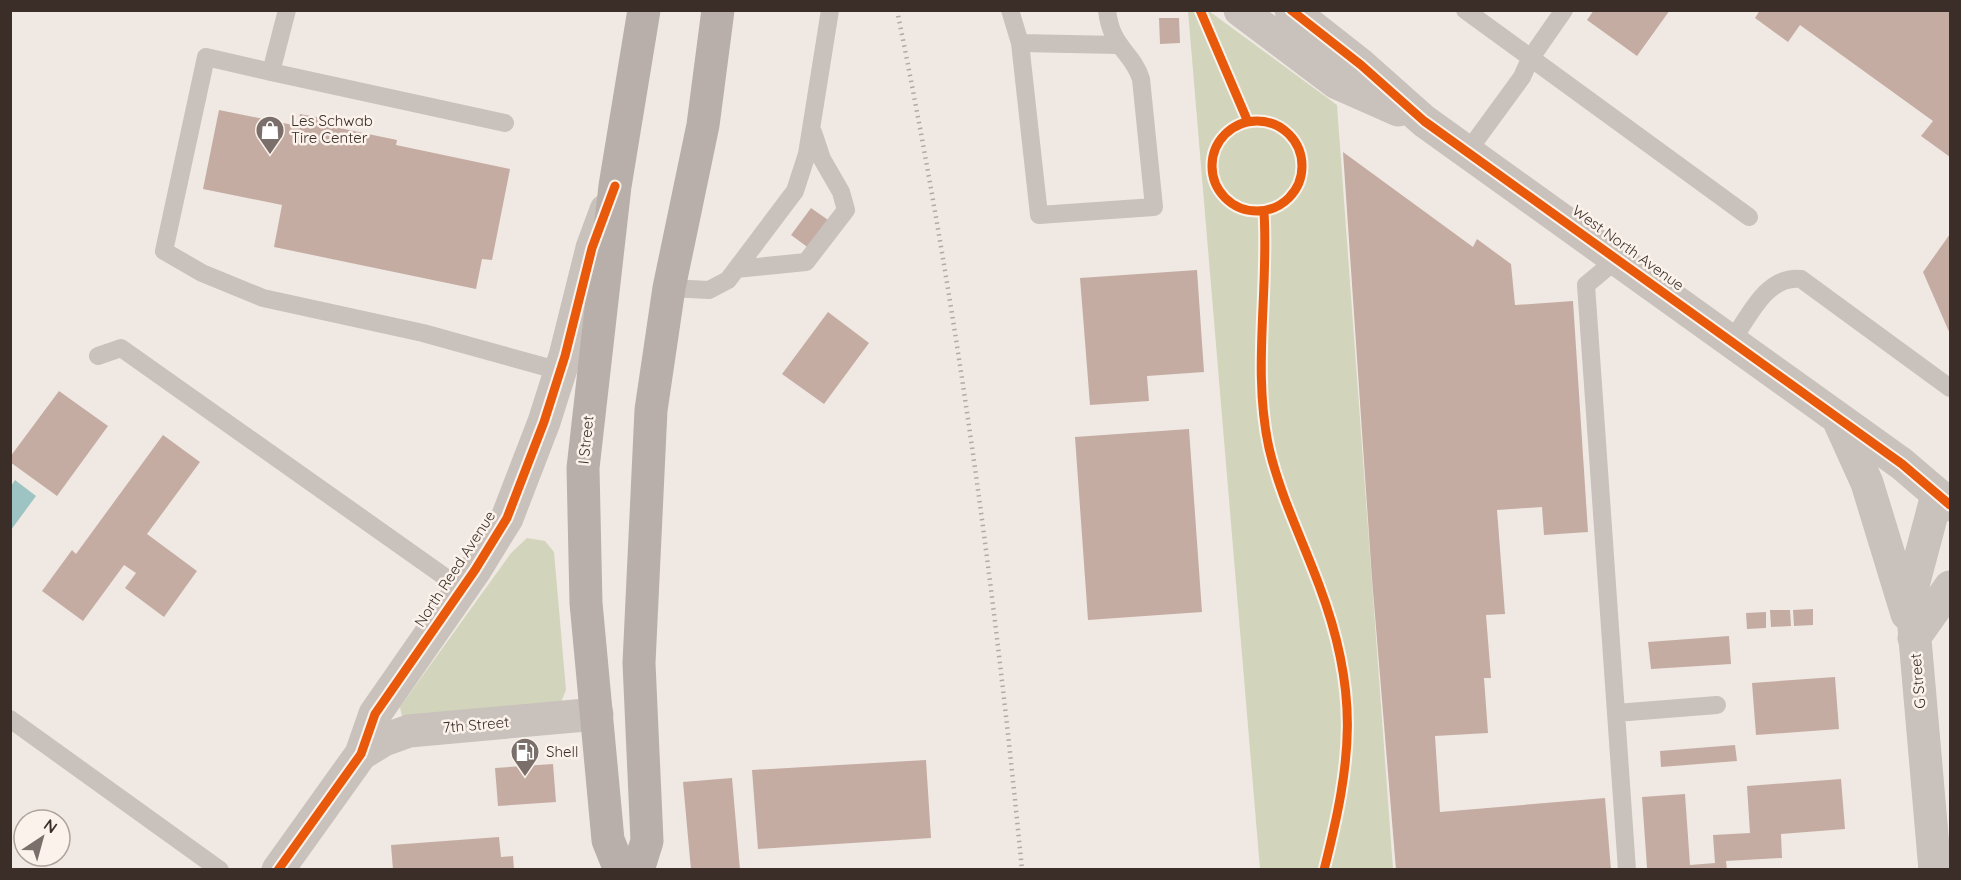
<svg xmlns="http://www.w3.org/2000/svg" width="1961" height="880" font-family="Quicksand,sans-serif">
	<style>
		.green { fill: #d2d5bc }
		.water { fill: #9dc4c2 }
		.building { fill: #c5aca3 }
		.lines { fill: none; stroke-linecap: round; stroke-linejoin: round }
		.service { stroke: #c9c1bb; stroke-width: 18 }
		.tertiary { stroke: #c9c1bb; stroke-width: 33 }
		.primary { stroke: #b8afaa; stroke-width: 33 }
		.rail { stroke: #b0aaa6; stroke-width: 4.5; stroke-dasharray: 1.5 4.5; stroke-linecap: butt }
		.cycleway-casing { stroke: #fbf3eb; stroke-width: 13 }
		.cycleway { stroke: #e8590c; stroke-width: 9 }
		.labels { text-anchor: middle; stroke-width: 5; stroke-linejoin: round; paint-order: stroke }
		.poi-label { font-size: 15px; fill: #3b2e29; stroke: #fbf3eb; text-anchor: start }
		.street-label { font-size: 15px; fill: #3b2e29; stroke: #fbf3eb }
	</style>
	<rect width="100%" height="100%" fill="#f0e9e3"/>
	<!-- green -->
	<path class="green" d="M1188,11H1209L1337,105L1393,869H1260Z
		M527,538L545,541L554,552L566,690L561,702L402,717L400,707L511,553Z"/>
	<!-- water -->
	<path class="water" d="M15,480L36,496L11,530V486Z"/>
	<!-- building -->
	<path class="building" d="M1594,10H1670L1637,56L1587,20Z
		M1760,10H1950V157L1921,136L1933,121L1800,25L1788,42L1755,18Z
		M1159,18H1179L1180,43L1160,44Z
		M219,110L298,126L300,114L332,120L330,126L397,140L396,145L510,169L492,260L482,259L476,289L274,247L282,205L203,189Z
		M1343,152L1473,247L1477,239L1511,264L1515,305L1573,301L1588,532L1544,535L1542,507L1497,510L1505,614L1486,615L1491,678H1484L1488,733L1435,736L1440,812L1605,798L1611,870H1396L1372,579Z
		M811,208L831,222L810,249L791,235Z
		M1950,234V334L1923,272Z
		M1197,270L1204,372L1147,376L1149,401L1090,405L1080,278Z
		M828,312L869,343L824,404L782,374Z
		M59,391L108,426L57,496L10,462V457Z
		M1189,429L1202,612L1088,620L1075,437Z
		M163,435L200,462L147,534L197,571L164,617L125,588L136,573L124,565L83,621L42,591L72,550L76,554Z
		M1813,609V625L1794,626L1793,610Z
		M1770,610H1790L1791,626L1771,627Z
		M1766,612V628L1747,629L1746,613Z
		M1729,636L1731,664L1651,669L1648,642Z
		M1835,677L1839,729L1756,735L1752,683Z
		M1735,745L1737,761L1661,767L1660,751Z
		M926,760L931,838L758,849L752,770Z
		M553,764L556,802L498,806L495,768Z
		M732,778L740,870H691L683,782Z
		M1841,779L1845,829L1781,834L1782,858L1726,861L1727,870L1647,868L1642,797L1685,794L1690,865L1715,863L1713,835L1750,833L1747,786Z
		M499,837L501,857L513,856L514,870H393L391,845Z"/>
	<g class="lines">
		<!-- service -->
		<path class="service" d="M287,10L271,72L206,57L164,251L202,273L263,298L423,333L560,371
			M1010,10L1020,43L1039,215L1154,207L1141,79C1132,51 1111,48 1107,10
			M1465,10L1749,217
			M1020,43L1118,45
			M271,72L505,123
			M1468,151L1522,77L1530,59L1564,10
			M1617,259L1586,285L1627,870
			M736,269L806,262L846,210L841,192L822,159L813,132
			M669,288L709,290L728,280L795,191L807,154L830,10
			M1731,342C1749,317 1766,275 1801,279L1950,388
			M98,356L121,348L462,589
			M1616,713L1717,705
			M10,719L220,870"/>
		<!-- tertiary -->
		<path class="tertiary" d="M1240,10L1337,83L1398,110
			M1291,10L1361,65L1424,121L1902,464L1950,505
			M1839,421L1867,483L1907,614
			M1914,638L1950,587
			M361,754L384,740L409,731L597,714
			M278,870L361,754L375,714L475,570L507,518L544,422L565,356L592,248L606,210
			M1935,870L1911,593L1937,495"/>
		<!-- primary -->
		<path class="primary" d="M620,870L608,840L586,603L583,468L615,186L644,10
			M638,870L647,841L639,663L651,410L669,288L703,125L718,10"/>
		<!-- rail -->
		<path class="rail" d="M897,10C955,294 994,581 1022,870"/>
		<!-- cycleway casing -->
		<g class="cycleway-casing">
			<path id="cycleway" d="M1200,10L1248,122
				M1291,10L1361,65L1424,121L1902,464L1950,505
				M1212 166a45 45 0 1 1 90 0a45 45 0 1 1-90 0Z
				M1264,212C1269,290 1252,371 1269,448C1280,495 1302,539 1319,585C1360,693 1352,760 1324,870
				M278,870L361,754L375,714L475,570L507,518L544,422L565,356L592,248L615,186"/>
		</g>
		<!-- cycleway -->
		<use href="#cycleway" class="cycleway"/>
	</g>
	<!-- icons -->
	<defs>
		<g id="shop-pin" transform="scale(1.5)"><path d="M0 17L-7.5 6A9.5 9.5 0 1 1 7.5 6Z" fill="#7a6f6a" stroke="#fbf3eb"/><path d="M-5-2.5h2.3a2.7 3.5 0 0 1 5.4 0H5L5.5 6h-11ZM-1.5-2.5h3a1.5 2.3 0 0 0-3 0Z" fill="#fff"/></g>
		<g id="fuel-pin" transform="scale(1.5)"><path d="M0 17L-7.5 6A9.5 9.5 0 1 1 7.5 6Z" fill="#7a6f6a" stroke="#fbf3eb"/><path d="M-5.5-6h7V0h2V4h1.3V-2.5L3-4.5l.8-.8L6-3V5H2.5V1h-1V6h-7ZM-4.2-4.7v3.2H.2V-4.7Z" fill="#fff"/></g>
	</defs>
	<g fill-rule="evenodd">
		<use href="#shop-pin" x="270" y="130"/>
		<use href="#fuel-pin" x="525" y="752"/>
	</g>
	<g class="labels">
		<!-- poi labels -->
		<g class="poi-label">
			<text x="291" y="126">Les Schwab<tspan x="291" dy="17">Tire Center</tspan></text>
			<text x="546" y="757">Shell</text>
		</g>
		<!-- street labels -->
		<g class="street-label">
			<text transform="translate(1628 248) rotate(36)" y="5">West North Avenue</text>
			<text transform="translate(586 440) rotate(-84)" y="5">I Street</text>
			<text transform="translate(455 569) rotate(-57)" y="5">North Reed Avenue</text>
			<text transform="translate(1918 681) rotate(-95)" y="5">G Street</text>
			<text transform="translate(476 725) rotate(-5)" y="5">7th Street</text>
		</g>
	</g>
	<!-- border -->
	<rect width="1961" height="880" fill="none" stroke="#3b2e29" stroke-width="24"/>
	<!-- north arrow -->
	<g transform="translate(42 838) rotate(36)"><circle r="28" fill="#fbf3eb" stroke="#aea49d" stroke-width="1.5"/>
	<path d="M0-4.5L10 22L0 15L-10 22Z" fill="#7a6f6a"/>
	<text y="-9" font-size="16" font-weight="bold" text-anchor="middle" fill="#3b2e29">N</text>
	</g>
</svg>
